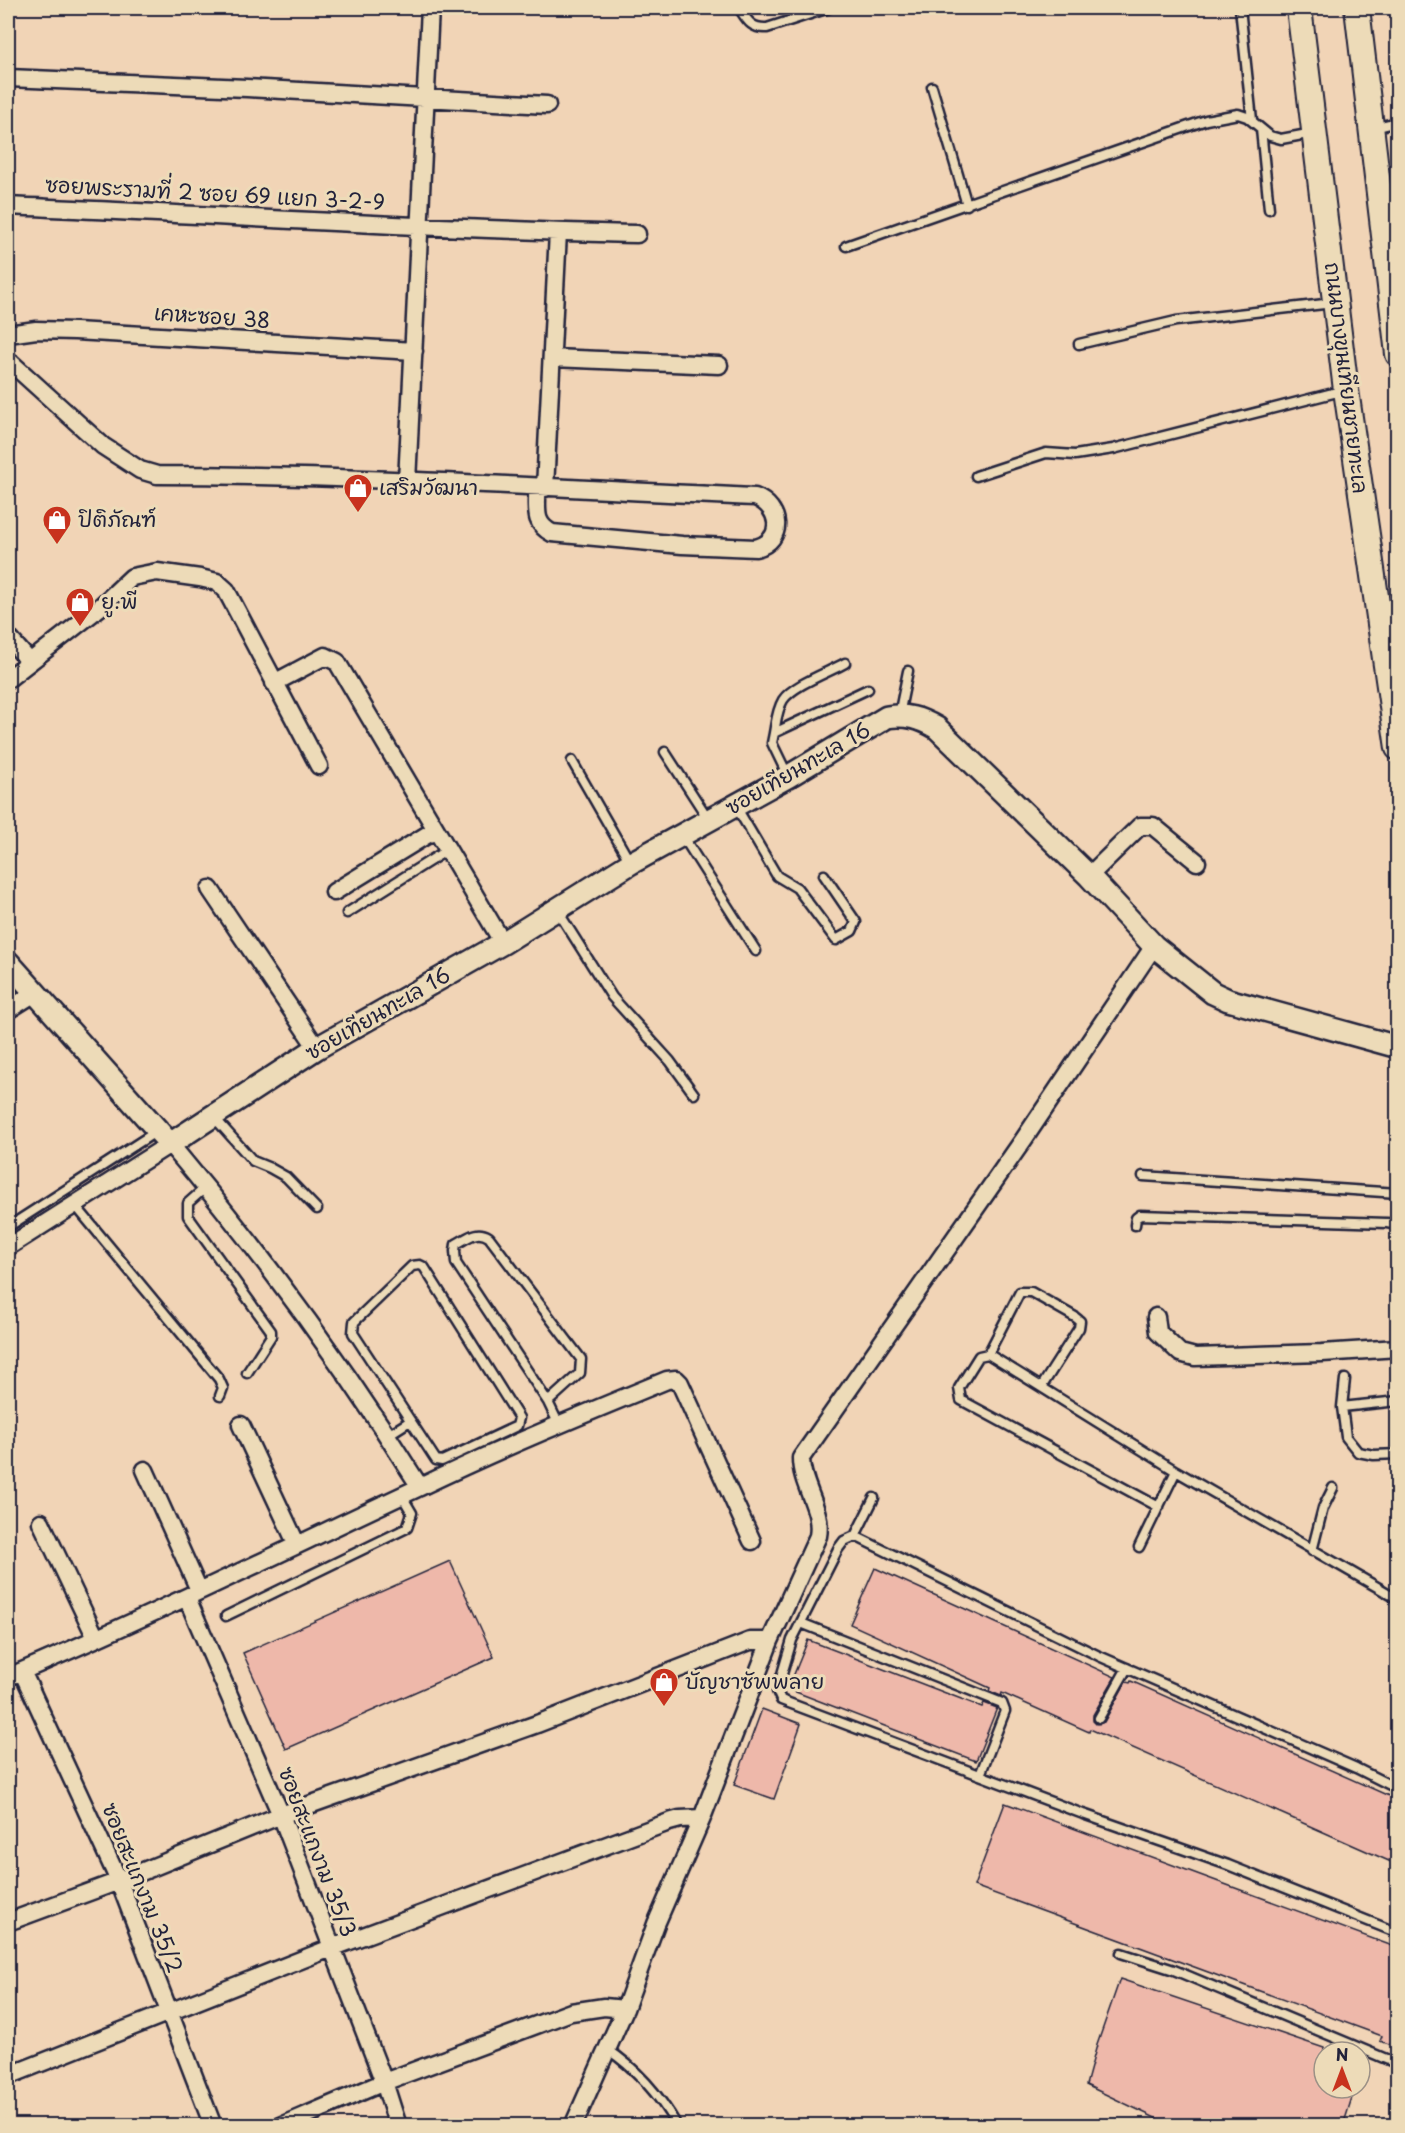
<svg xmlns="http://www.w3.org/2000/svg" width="1405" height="2133" font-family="'Playpen Sans','Playpen Sans Thai',sans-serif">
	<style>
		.building { fill: #eeb8aa; stroke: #22223b; stroke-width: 1.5 }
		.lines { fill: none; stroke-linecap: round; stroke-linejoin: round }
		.service-casing { stroke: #22223b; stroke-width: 13 }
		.minor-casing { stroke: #22223b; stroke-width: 21 }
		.tertiary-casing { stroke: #22223b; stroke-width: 26 }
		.secondary-casing { stroke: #22223b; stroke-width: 28 }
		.service { stroke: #eddbb8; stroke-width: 8 }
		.minor { stroke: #eddbb8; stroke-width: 16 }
		.tertiary { stroke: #eddbb8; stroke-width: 21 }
		.secondary { stroke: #eddbb8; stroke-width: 24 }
		.labels { text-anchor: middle; stroke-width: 6; stroke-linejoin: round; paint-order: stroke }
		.street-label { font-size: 21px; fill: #22223b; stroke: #eddbb8 }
		.poi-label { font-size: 21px; fill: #22223b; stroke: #eddbb8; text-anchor: start }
	</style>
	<rect width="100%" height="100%" fill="#f1d4b6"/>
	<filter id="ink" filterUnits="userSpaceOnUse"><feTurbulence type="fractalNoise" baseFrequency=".0167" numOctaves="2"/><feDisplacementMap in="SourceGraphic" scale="12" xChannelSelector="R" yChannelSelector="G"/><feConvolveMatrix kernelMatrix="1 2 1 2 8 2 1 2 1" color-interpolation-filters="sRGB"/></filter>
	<g filter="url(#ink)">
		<!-- building -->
		<path class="building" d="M450,1561L494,1657L286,1749L243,1653Z
			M875,1568L1115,1677L1093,1715V1721L1096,1724L1104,1722L1126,1682L1130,1683L1131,1681L1398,1800V1865L1090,1729L1089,1732L1002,1693L1001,1696L989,1691L990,1688L850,1624Z
			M808,1640L982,1707L984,1703L997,1708L976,1761L788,1689Z
			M762,1709L801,1724L774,1799L734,1785Z
			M1005,1803L1398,1948V2047L1380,2041L1382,2036L974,1886Z
			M1120,1979L1324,2048V2088H1355L1343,2126H1172L1086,2085L1097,2045Z"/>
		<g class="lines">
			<!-- service casing -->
			<g class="service-casing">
				<path id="service" d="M739,8C747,20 751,29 767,28L829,8
					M1240,8L1252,120
					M1397,8V28
					M932,87L967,205
					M1373,128L1398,122
					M1261,129L1269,209
					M846,246L1206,120L1238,114L1247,117L1270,136L1281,139L1313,133
					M1079,344L1176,321L1333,303
					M976,476L1046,453L1075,455L1113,449L1345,390
					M899,715L908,671
					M774,733C776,722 777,710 783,700C793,685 829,672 845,663
					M665,752L709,820
					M572,761L630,862
					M788,776L772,743L774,733L868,689
					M735,805L777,876L797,888L836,940L852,931L856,922L824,875
					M682,835L756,951
					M557,910L612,997L670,1061L694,1094
					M347,913L447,850
					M213,1116L253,1161L270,1168L286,1177L317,1209
					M1143,1176L1398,1193
					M206,1187L188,1203V1216L271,1331V1336L247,1373
					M75,1205L219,1379L223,1388L220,1396
					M1135,1225L1136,1218L1140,1215L1387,1223L1398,1225
					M8,1227L157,1131
					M420,1265L424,1267L519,1418L517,1426L442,1461L436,1460L353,1333L354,1322L412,1266Z
					M988,1354L1020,1292H1031L1075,1317L1080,1321L1079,1328L1042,1386
					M1345,1379L1342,1407L1346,1437L1358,1452L1374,1455L1398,1454
					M548,1402L580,1373L581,1359L489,1237C476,1229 468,1238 456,1244L455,1251L456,1263L548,1402L559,1425
					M1342,1407L1398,1401
					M388,1435L410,1421
					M874,1498L855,1536L844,1541L838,1549L792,1640L777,1691L781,1700L1083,1814L1228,1865L1398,1933
					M1159,1507L961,1400L959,1388L979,1356L988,1354L1176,1471L1398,1599
					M855,1536L1099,1656L1356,1768L1398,1789
					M1139,1547L1176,1471
					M1312,1551L1323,1508L1333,1488
					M226,1616L407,1528L412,1513L402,1496
					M801,1623L1002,1703L1005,1711L980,1775
					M1099,1718L1127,1668
					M1121,1953L1174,1970L1398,2064
					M607,2049C637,2069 659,2094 677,2126"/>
			</g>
			<!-- minor casing -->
			<g class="minor-casing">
				<path id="minor" d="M8,78L247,88L547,105
					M8,206C218,215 427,229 637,234
					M8,334L36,330L75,331L414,351
					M553,358L719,365
					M8,360L103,446L140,470L157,475C357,475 556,488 755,497C781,507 785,540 756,548L682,545L552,533C532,523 538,508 537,487
					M407,482L430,8
					M545,488L558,232
					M8,637L30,662
					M8,679L99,608L132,577L157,572L200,578L217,582L226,590L319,766
					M274,683L325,656L337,662L503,943
					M1089,876L1140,826H1153L1197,862
					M210,889L317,1048
					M334,892L435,830
					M8,1010L35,993
					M8,1247L170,1144C261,1252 345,1367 420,1487
					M1156,1317L1158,1332L1180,1353L1195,1357L1322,1353L1398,1348
					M241,1425L297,1545
					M145,1470L199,1590
					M41,1522L96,1638
					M187,1598L281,1815L384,2082L398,2126
					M22,1671L119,1881L213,2126
					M8,1677C147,1618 283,1551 420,1487C501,1448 584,1414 667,1380L676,1379L680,1383L752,1541
					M8,1922L119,1881L281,1815L537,1724L750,1641H770
					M8,2076L331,1948L669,1822L680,1819L702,1818
					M281,2126L384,2082L571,2012L604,2007L625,2009
					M573,2126L625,2009L656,1924L702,1818L770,1641L818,1536C823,1509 801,1486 801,1458L1024,1139L1154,946"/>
			</g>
			<!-- tertiary casing -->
			<g class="tertiary-casing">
				<path id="tertiary" d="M8,962L170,1144L317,1048L503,943L631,863L789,776L887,717C906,714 920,718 937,728L1089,876L1154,946L1213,993L1228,1000L1398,1047"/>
			</g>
			<!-- secondary casing -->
			<g class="secondary-casing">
				<path id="secondary" d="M1299,8L1346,390L1398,748
					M1357,8L1398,354"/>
			</g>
			<!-- service -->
			<use href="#service" class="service"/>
			<!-- minor -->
			<use href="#minor" class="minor"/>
			<!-- tertiary -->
			<use href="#tertiary" class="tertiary"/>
			<!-- secondary -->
			<use href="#secondary" class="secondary"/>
		</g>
	</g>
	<!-- icons -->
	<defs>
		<g id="shop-pin" transform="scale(1.5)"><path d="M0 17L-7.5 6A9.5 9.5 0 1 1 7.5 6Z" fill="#c8321e" stroke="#eddbb8"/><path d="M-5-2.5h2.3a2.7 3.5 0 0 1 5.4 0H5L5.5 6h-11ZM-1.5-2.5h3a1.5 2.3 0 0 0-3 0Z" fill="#fff"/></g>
	</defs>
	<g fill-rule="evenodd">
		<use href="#shop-pin" x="358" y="488"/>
		<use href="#shop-pin" x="57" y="520"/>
		<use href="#shop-pin" x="80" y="602"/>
		<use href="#shop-pin" x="664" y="1682"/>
	</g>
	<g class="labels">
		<!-- street labels -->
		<g class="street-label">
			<text transform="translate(215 194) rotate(3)" y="7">ซอยพระรามที่ 2 ซอย 69 แยก 3-2-9</text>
			<text transform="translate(212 317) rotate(4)" y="7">เคหะซอย 38</text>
			<text transform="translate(1346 378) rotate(83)" y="7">ถนนบางขุนเทียนชายทะเล</text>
			<text transform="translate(798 769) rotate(-30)" y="7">ซอยเทียนทะเล 16</text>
			<text transform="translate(378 1014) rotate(-30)" y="7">ซอยเทียนทะเล 16</text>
			<text transform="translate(317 1852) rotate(69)" y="7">ซอยสะแกงาม 35/3</text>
			<text transform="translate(142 1888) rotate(68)" y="7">ซอยสะแกงาม 35/2</text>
		</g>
		<!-- poi labels -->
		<g class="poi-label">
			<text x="379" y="495">เสริมวัฒนา</text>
			<text x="78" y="527">ปิติภัณฑ์</text>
			<text x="101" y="609">ยู.พี</text>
			<text x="685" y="1689">บัญชาซัพพลาย</text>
		</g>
	</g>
	<!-- margin -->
	<rect width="1405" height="2133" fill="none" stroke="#eddbb8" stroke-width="30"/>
	<rect x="15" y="15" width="1375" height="2103" fill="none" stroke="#22223b" stroke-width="2" filter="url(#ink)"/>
	<!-- north arrow -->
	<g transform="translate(1342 2070)"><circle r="28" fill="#eddbb8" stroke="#9c9186" stroke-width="1.5"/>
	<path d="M0-4.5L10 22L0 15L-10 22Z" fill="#c8321e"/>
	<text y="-9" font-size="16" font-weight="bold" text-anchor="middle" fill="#22223b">N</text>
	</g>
</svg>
